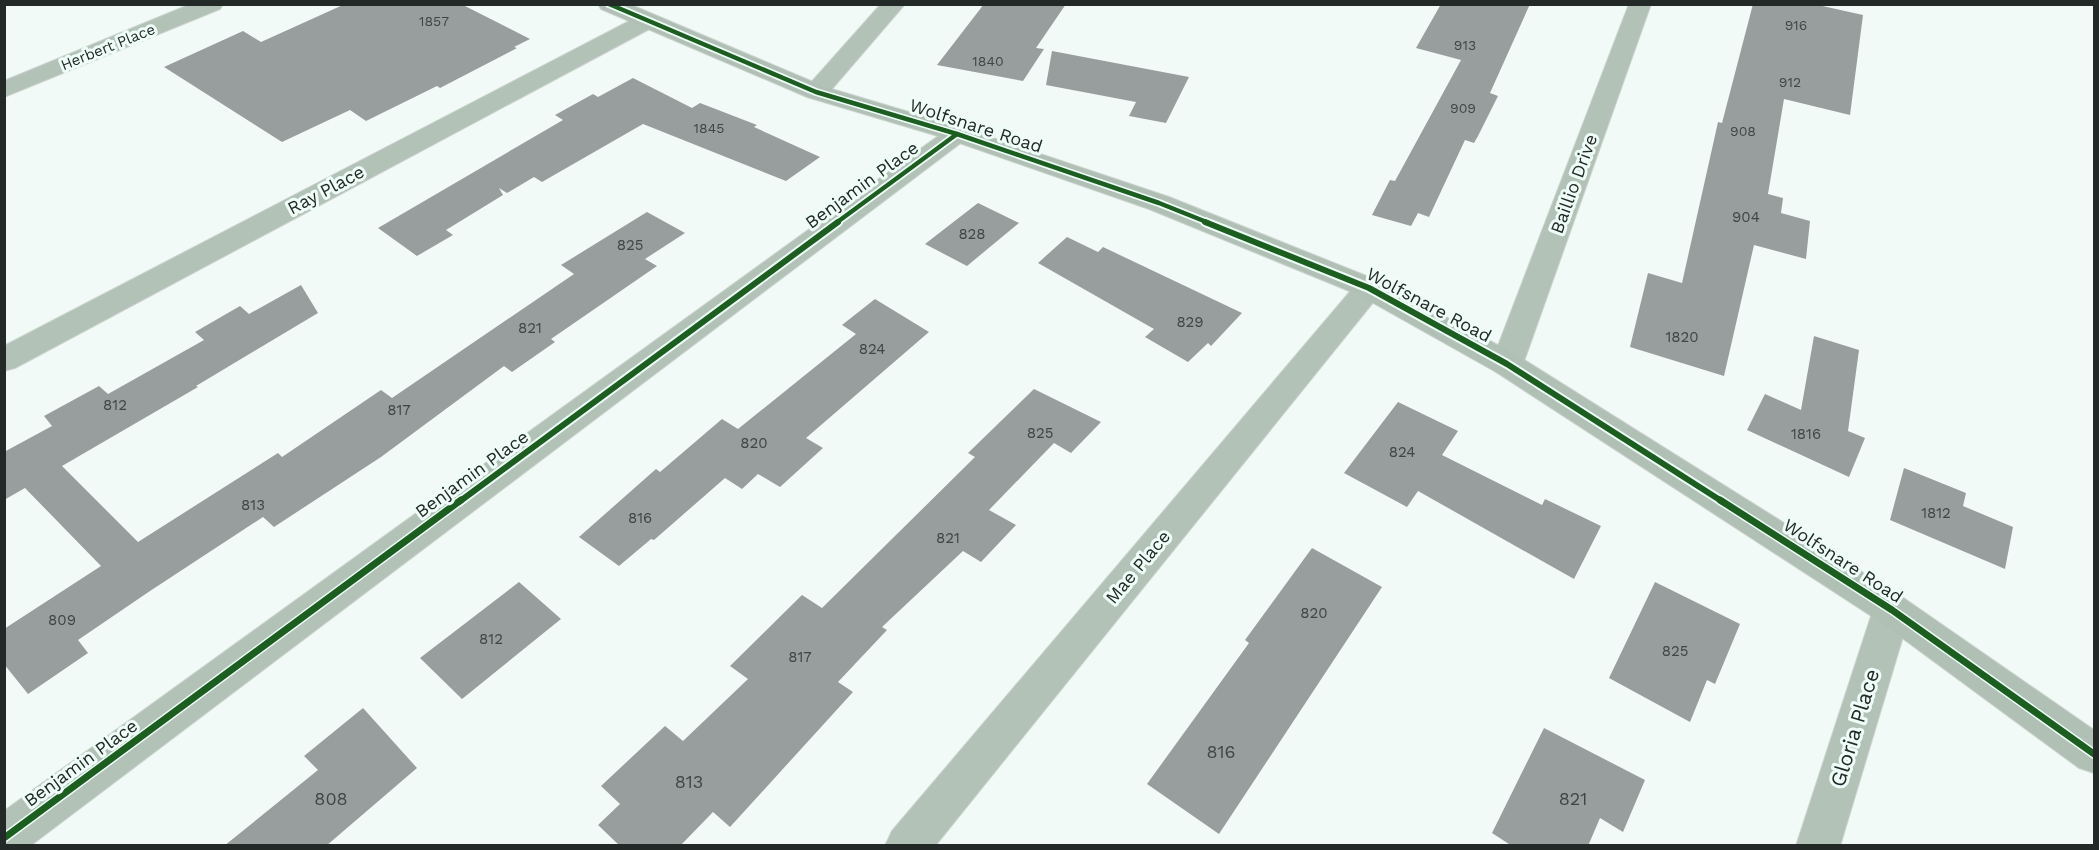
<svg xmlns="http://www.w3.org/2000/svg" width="2099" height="850" font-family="'Work Sans',sans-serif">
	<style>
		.building { fill: #989e9d }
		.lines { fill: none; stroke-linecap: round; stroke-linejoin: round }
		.street-casing { stroke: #ced4d2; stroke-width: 2 }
		.secondary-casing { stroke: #ced4d2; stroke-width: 2 }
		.street { fill: #b2c2b7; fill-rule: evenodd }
		.secondary { fill: #b0c0b5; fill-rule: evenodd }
		.cycleway-far2-casing { stroke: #effdf9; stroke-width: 8 }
		.cycleway-far1-casing { stroke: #effdf9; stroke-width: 10 }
		.cycleway-casing { stroke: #effdf9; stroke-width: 10 }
		.cycleway-far2 { stroke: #1b5e20; stroke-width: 4.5 }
		.cycleway-far1 { stroke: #1b5e20; stroke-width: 6 }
		.cycleway { stroke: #1b5e20; stroke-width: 7 }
		.labels { text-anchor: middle; stroke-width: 6; stroke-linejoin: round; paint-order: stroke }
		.far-number-label { font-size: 14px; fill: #404644 }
		.far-street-label { font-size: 15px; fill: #232927; stroke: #effdf9 }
		.number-label { font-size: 15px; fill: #404644 }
		.street-label { font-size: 18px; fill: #232927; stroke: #effdf9 }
		.near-number-label { font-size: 18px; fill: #404644 }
		.near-street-label { font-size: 21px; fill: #232927; stroke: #effdf9 }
	</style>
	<rect width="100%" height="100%" fill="#f2faf8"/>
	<!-- building -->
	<path class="building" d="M345,4H461L530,39L514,47L517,48L440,88L437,86L366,121L350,110L282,142L164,67L243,31L261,42Z
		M984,4H1066L1036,48L1044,49L1023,81L937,65Z
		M1441,4H1530L1490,93L1498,96L1478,136L1474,143L1465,140L1429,217L1418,213L1411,226L1372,215L1390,180L1395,181L1461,60L1416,48Z
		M1753,4L1818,5L1863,15L1850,115L1784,99L1768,194L1783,198L1781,213L1810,221L1806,259L1754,245L1724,376L1630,347L1648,273L1682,283L1718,122L1722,123Z
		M1052,51L1189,77L1166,123L1129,116L1136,102L1046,85Z
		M633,78L692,108L700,103L757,125L754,127L820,157L786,181L643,124L542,182L534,177L507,193L499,188L503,195L446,230L453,235L417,256L378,228L563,120L555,115L593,94L598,97Z
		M978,203L1019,223L967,266L925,244Z
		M647,212L685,233L645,259L657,266L551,339L555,342L512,372L504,366L381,457L274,527L263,517L150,591L78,640L88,653L28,694L4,664V629L101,566L25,488L4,500V452L52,426L44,416L99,386L108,394L204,340L195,332L240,306L249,314L301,285L318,313L196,386L198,387L62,466L138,542L278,453L282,457L381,390L392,398L574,274L561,265Z
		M1067,237L1098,252L1103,247L1242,313L1211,346L1208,343L1188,362L1145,337L1154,329L1038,263Z
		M875,299L929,332L806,438L823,448L780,487L758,474L742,489L725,478L654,540L651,539L619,566L579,537L656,469L660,472L722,419L738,429L856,334L842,325Z
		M1814,336L1859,350L1848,431L1865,438L1849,477L1747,430L1765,394L1801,410Z
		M1034,389L1101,422L1071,453L1054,443L989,510L1016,525L981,562L963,551L882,627L887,630L838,682L853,692L730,827L713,812L680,846H620L598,825L620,804L601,786L665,726L683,741L748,679L730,666L802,595L822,608L975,457L968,453Z
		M1398,402L1458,431L1442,455L1542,505L1545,499L1601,526L1574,579L1418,491L1407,507L1344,473Z
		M1904,468L1966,493L1963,506L2013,527L2005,569L1890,520Z
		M1312,548L1382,587L1219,834L1147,784L1249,643L1245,640Z
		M519,582L561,619L462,699L420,658Z
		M1655,582L1740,624L1715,684L1707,680L1690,722L1609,678Z
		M363,708L417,768L326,846H224L318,770L304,756Z
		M1544,728L1645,780L1623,832L1600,818L1588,846H1512L1492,833Z"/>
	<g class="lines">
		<!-- street casing -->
		<g class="street-casing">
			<path id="street" d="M191,4H223L220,9L4,97V81Z
				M881,4H905L825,97L816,99L807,97L804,92L807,87Z
				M1629,4H1651L1523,364L1518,372L1507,375L1496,372L1491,364Z
				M647,14L655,16L658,21L655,26L15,368L4,371V346L639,16Z
				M957,126L966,129L970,134L966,139L30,846H4V811L948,129Z
				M1369,278L1379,281L1384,288L1379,295L935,846H885L892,831L1359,281Z
				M1892,594L1905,599L1911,610L1840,846H1796L1873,610L1879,599Z"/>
		</g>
		<!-- secondary casing -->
		<g class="secondary-casing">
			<path id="secondary" d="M598,4H629L825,87L966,129L1169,197L1379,281L1518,356L1905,599L2094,730V773L2079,768L1879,621L1496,372L1359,295L1149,209L948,139L807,97L601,9Z"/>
		</g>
		<!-- street -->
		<use href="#street" class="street"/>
		<!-- secondary -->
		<use href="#secondary" class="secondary"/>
		<!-- cycleway-far2 casing -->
		<g class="cycleway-far2-casing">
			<path id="cycleway-far2" d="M609,4L816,92L957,134L1159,203L1209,223
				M836,223L957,134"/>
		</g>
		<!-- cycleway-far1 casing -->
		<g class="cycleway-far1-casing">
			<path id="cycleway-far1" d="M1205,222L1369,288L1507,364L1723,502
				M459,502L838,222"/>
		</g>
		<!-- cycleway casing -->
		<g class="cycleway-casing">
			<path id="cycleway" d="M1720,500L1892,610L2094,754
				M4,838L461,500"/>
		</g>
		<!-- cycleway-far2 -->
		<use href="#cycleway-far2" class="cycleway-far2"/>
		<!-- cycleway-far1 -->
		<use href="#cycleway-far1" class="cycleway-far1"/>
		<!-- cycleway -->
		<use href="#cycleway" class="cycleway"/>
	</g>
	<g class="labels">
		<!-- far-number labels -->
		<g class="far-number-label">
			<text x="434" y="26">1857</text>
			<text x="1796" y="30">916</text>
			<text x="1465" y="50">913</text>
			<text x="988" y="66">1840</text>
			<text x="1790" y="87">912</text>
			<text x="1463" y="113">909</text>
			<text x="709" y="133">1845</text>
			<text x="1743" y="136">908</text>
		</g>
		<!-- far-street labels -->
		<g class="far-street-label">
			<text transform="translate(108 47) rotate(-22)" y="5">Herbert Place</text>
		</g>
		<!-- number labels -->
		<g class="number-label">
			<text x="1746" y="222">904</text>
			<text x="972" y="239">828</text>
			<text x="630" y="250">825</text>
			<text x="1190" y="327">829</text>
			<text x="530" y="333">821</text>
			<text x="1682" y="342">1820</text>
			<text x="872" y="354">824</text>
			<text x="115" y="410">812</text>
			<text x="399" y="415">817</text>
			<text x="1040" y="438">825</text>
			<text x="1806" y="439">1816</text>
			<text x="754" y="448">820</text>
			<text x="1402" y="457">824</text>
			<text x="253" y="510">813</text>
			<text x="1936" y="518">1812</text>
			<text x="640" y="523">816</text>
			<text x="948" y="543">821</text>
			<text x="1314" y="618">820</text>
			<text x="62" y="625">809</text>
			<text x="491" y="644">812</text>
			<text x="1675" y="656">825</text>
			<text x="800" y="662">817</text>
		</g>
		<!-- street labels -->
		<g class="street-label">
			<text transform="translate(976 126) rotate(18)" y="6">Wolfsnare Road</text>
			<text transform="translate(1574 184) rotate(-70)" y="6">Baillio Drive</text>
			<text transform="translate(862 185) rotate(-36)" y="6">Benjamin Place</text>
			<text transform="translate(326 190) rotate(-28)" y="6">Ray Place</text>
			<text transform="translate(1429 305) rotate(28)" y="6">Wolfsnare Road</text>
			<text transform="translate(472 474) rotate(-36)" y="6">Benjamin Place</text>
			<text transform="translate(1843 561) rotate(33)" y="6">Wolfsnare Road</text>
			<text transform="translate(1138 567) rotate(-50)" y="6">Mae Place</text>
			<text transform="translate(81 763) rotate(-36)" y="6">Benjamin Place</text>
		</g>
		<!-- near-number labels -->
		<g class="near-number-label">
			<text x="1221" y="758">816</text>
			<text x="689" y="788">813</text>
			<text x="331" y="805">808</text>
			<text x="1573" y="805">821</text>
		</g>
		<!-- near-street labels -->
		<g class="near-street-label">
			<text transform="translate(1855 728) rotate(-73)" y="7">Gloria Place</text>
		</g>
	</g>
	<!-- border -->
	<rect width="2099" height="850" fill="none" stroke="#232927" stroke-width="12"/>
</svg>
